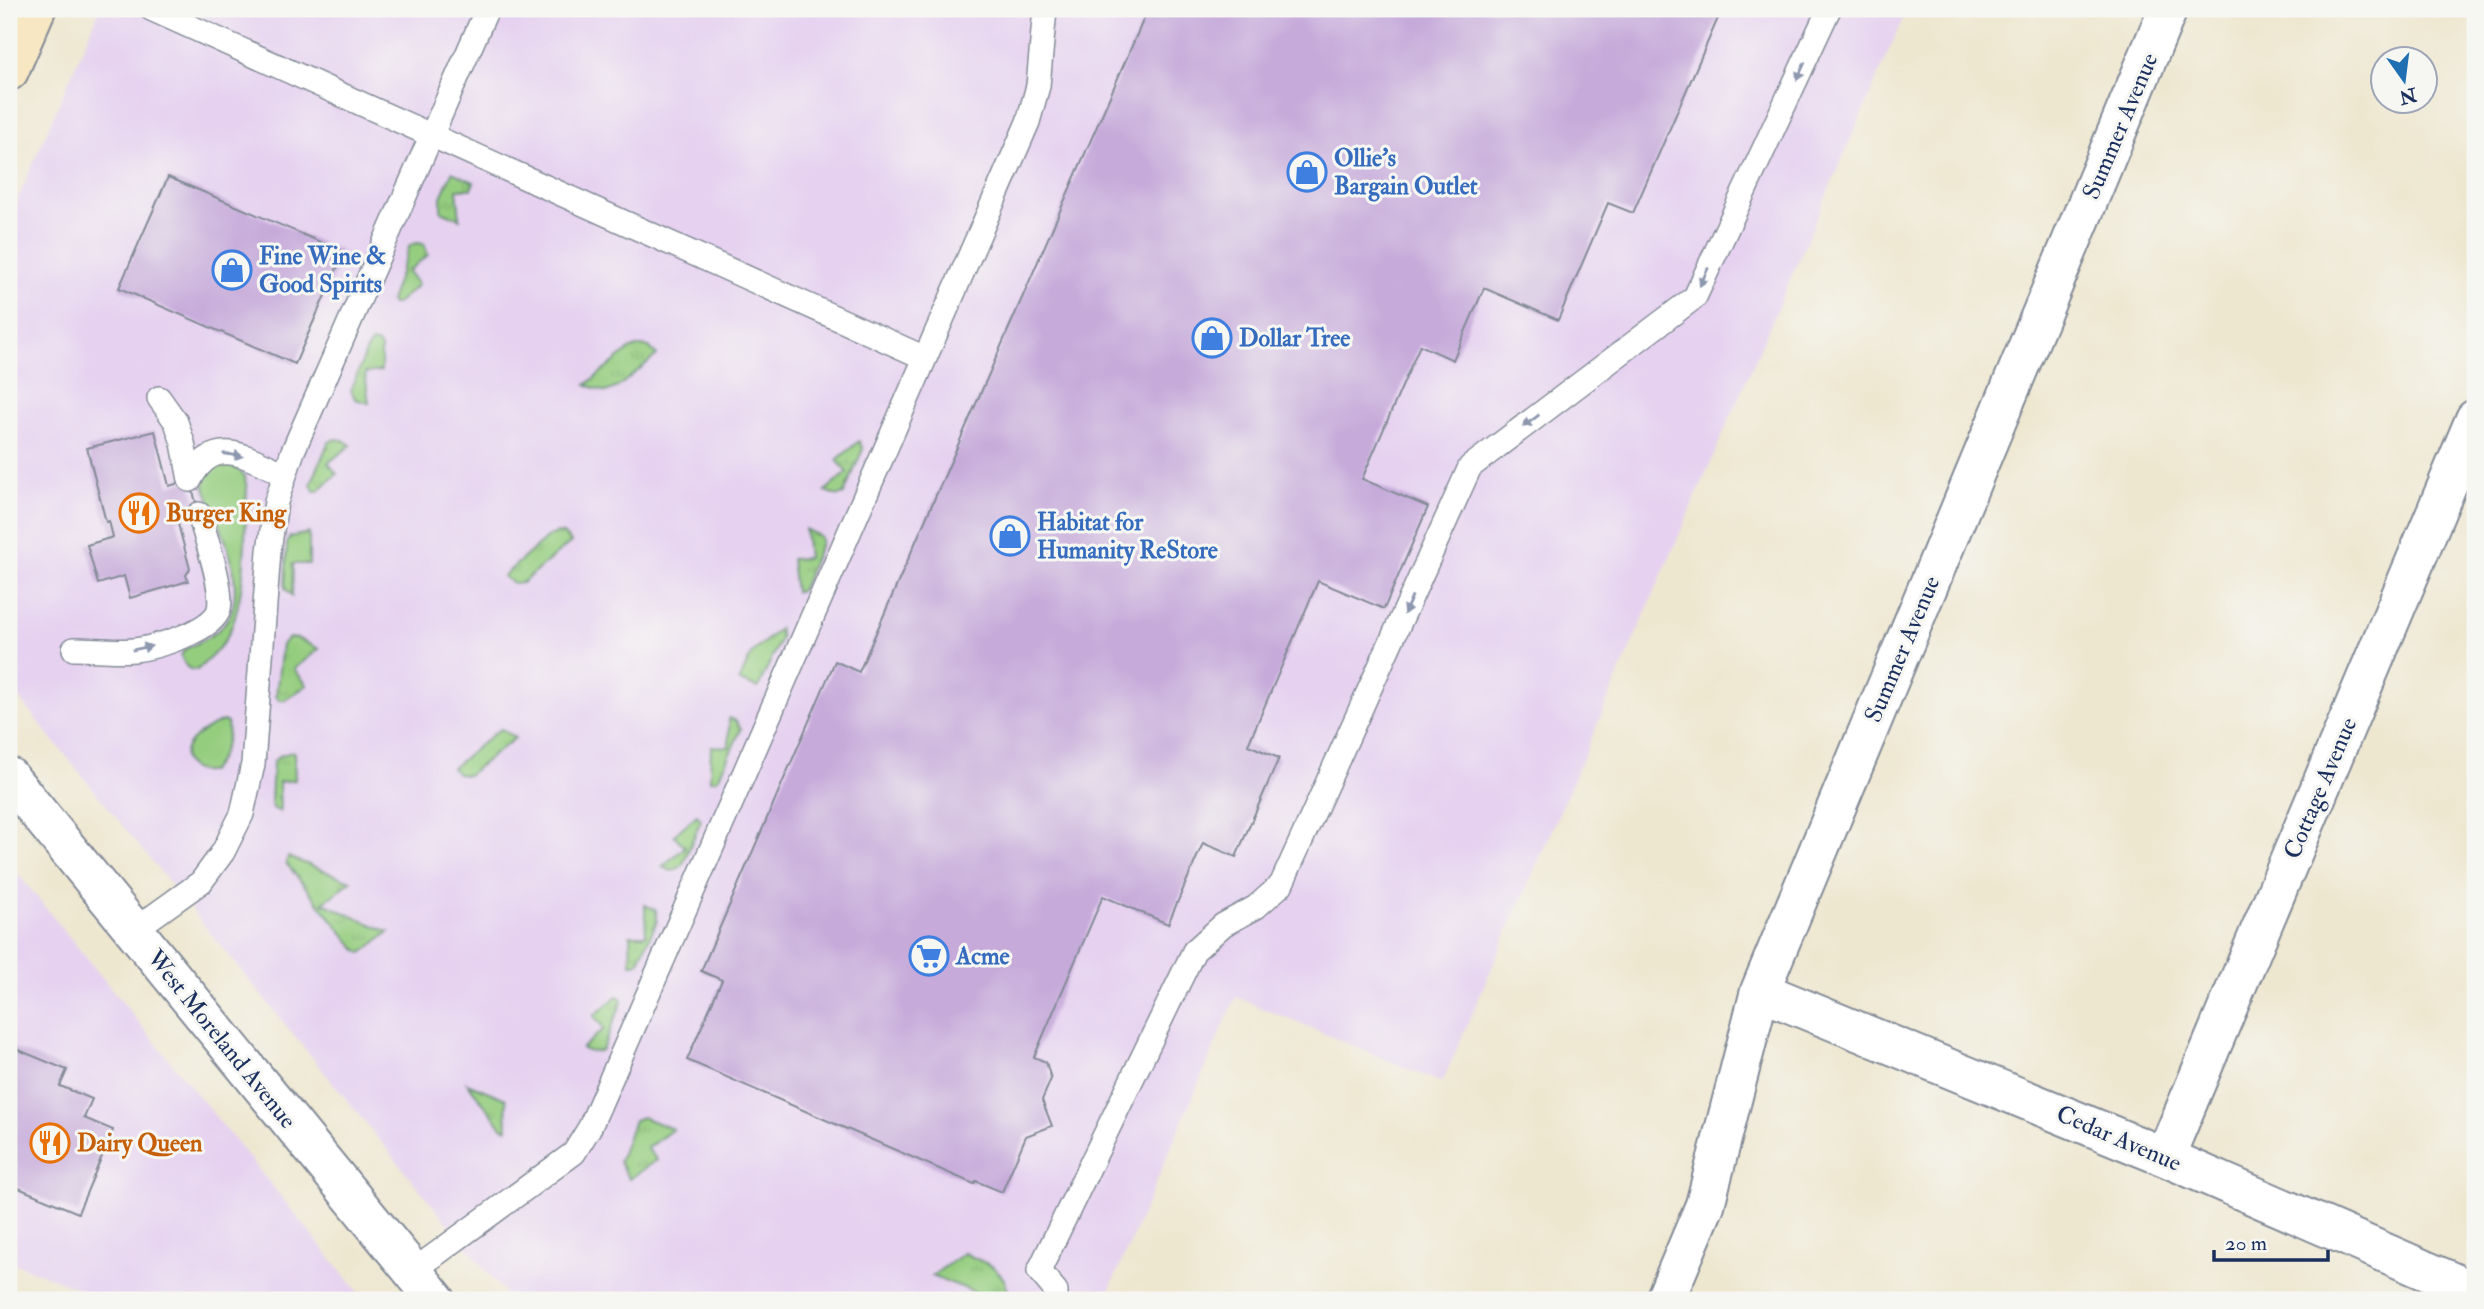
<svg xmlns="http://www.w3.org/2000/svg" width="2484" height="1309" font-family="'IM FELL Double Pica',serif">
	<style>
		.built { fill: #e6d2f0 }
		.grass { fill: url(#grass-tufts); stroke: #587e6e; stroke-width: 2 }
		.green { fill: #95cd7f; stroke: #587e6e; stroke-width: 2 }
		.building { fill: #c6aada }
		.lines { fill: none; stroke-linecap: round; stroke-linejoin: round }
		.service-casing { stroke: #848b97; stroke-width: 26 }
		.minor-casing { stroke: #848b97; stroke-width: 42 }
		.tertiary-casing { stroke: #848b97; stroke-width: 42 }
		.secondary-casing { stroke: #848b97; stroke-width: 42 }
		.service { stroke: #fff; stroke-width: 23 }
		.minor { stroke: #fff; stroke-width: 38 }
		.tertiary { stroke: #fff; stroke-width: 38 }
		.secondary { stroke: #f7e8c3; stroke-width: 38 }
		.oneway { fill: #8d97ae }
		.labels { text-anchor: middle; stroke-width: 6; stroke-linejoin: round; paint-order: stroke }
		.street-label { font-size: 24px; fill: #1b2f5e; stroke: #f6f6f2 }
		.shop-label { font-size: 24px; font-weight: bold; fill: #366cbe; stroke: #f6f6f2; text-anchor: start }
		.food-label { font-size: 24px; font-weight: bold; fill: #c56008; stroke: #f6f6f2; text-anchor: start }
	</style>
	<defs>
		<pattern id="grass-tufts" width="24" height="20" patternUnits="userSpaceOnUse" patternTransform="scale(1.75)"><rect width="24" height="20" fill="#95cd7f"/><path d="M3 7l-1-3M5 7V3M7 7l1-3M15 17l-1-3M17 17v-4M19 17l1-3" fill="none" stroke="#80b070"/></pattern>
	</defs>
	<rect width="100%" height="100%" fill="#f6f6f2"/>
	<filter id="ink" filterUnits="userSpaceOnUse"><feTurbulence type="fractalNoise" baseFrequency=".0143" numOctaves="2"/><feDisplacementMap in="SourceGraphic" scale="14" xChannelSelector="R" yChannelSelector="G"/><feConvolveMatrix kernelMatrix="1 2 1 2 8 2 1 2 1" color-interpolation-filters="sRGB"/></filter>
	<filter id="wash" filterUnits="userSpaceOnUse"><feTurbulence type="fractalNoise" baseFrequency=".00686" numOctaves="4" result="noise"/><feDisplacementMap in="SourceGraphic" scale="28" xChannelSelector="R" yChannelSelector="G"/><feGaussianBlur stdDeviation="1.57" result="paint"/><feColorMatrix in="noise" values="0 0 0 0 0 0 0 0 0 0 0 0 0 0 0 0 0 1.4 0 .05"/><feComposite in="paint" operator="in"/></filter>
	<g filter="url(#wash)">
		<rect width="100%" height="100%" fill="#eee7d0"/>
		<!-- built -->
		<path class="built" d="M100,9H1907L1442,1083L1236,997L1105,1300H510L9,686V219Z
			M9,863L365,1300H106L9,1261Z"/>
		<!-- grass -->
		<path class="grass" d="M452,172L474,182L471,189H457L460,219L441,211V197Z
			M417,243L424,244L428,255L408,271L418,285L396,304H392L390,301L410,245Z
			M372,343H377L381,348V371L365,373L369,403L355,399L351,390L368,347Z
			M640,346L649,347L657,355L618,387L606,392L586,385L629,350Z
			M335,439L343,440L351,445L328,463L337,474L318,491H314L311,484L328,443Z
			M859,441L863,449L844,494L838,496L825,491L847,473L837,460Z
			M805,529L821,537V543L802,589L799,592H795L791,559L808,558Z
			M309,533V564H293L292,596L285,588L287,542L290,537Z
			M558,533L563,534L571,542L522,583C514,584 509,582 503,576L549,536Z
			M779,629L781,638L758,688L739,681L752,653Z
			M289,638H297L319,649L294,669L307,685L285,700H279L276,696L282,644Z
			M729,718L736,721L741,729L719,777L715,780H710L711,746L729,747Z
			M502,729L515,738L468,775L458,774L452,768L497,731Z
			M294,751L295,780L279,782L280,812L273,808L271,802L273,762L279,756Z
			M697,815L701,820L682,866L672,871L662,867L685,847L674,835Z
			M288,857L351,881L323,903L389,932L362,953L356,949L286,863Z
			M645,905L656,910L657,921L638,963L631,964L630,935H646Z
			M617,996L621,998L622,1002L602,1050C597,1053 586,1052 582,1048L604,1029L594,1016Z
			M467,1083L506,1099L507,1129L502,1127Z
			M642,1117L673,1129L647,1148L657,1160L629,1179L619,1162L634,1120Z
			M964,1253L994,1267L1004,1279L1011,1300H996L932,1276Z"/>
		<!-- green -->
		<path class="green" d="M218,465H232L244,475L247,488C244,533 248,591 229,633C222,647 209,659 197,670C187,670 185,666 181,656L184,650C194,644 208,639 217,631C258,597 218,524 204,485L206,474Z
			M223,721L227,723C230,740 221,760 210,772C197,773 179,766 186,749C190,737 212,725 223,721Z"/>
		<g id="blocks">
			<!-- building -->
			<path class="building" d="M1148,9H1722L1633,213L1608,203L1558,320L1484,288L1453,360L1420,345L1362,479L1428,507L1384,609L1318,581L1248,745L1279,758L1236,857L1203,843L1168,924L1103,896L1034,1057L1046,1062L1051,1079L1042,1100L1052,1126L1026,1136L1002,1192L976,1181L974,1184L687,1060L722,980L701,971L835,661L859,672Z
				M168,177L344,252L295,364L119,288Z
				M155,431L169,486L190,480L199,514L177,520L190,569L186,575L188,581L130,598L124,576L98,584L87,545L113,537L109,521L106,522L87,448Z
				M9,1046L67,1070L60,1086L92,1099L84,1118L113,1130L78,1213L9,1184Z"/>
		</g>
	</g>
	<g filter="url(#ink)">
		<use href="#blocks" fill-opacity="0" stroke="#848b97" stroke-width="2"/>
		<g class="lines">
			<!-- service casing -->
			<g class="service-casing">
				<path id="service" d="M151,9L925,358
					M159,398L176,422L183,443L190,480
					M190,480C214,433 248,458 285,474
					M74,649C94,649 114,652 134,650C154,648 214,631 219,609C224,588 205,536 199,514
					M134,930L201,882L223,852L242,814L253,764L269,551L276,502L293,451L487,9
					M413,1271L574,1153L590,1127L1028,122L1038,86L1045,9
					M1056,1300V1291L1039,1271L1194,951L1223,925L1256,907L1281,885L1470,467L1695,297L1829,9"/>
			</g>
			<!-- minor casing -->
			<g class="minor-casing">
				<path id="minor" d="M1760,991L2165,1157L2475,1292
					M2165,1157L2475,419
					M1665,1300L1705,1205L1760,991L2168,9"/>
			</g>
			<!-- tertiary casing -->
			<g class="tertiary-casing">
				<path id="tertiary" d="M9,777L436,1300"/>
			</g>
			<!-- secondary casing -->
			<g class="secondary-casing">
				<path id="secondary" d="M9,71L36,9"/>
			</g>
			<!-- service -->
			<use href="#service" class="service"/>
			<!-- minor -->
			<use href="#minor" class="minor"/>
			<!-- tertiary -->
			<use href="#tertiary" class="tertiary"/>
			<!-- secondary -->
			<use href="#secondary" class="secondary"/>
		</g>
		<!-- one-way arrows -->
		<defs><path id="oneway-solid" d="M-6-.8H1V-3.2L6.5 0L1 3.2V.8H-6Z" transform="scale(1.75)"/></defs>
		<g class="oneway">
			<use href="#oneway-solid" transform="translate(1801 71) rotate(115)"/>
			<use href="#oneway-solid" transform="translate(1704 277) rotate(115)"/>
			<use href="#oneway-solid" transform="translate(1531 421) rotate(143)"/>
			<use href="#oneway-solid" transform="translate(233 455) rotate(8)"/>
			<use href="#oneway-solid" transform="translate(1408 605) rotate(114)"/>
			<use href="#oneway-solid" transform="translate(142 648) rotate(-11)"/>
		</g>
	</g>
	<!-- icons -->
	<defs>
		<g id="shop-ring" transform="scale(2.0125)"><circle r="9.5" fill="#f6f6f2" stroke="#3f7fe0" stroke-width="1.5"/><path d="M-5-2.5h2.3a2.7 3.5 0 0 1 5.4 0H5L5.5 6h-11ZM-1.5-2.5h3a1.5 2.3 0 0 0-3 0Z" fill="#3f7fe0"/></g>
		<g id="restaurant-ring" transform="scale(2.0125)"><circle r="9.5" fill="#f6f6f2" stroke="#e8710a" stroke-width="1.5"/><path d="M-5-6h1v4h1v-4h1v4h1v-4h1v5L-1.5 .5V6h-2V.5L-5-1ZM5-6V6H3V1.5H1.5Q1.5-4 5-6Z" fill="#e8710a"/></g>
		<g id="supermarket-ring" transform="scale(2.0125)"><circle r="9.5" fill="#f6f6f2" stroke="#3f7fe0" stroke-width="1.5"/><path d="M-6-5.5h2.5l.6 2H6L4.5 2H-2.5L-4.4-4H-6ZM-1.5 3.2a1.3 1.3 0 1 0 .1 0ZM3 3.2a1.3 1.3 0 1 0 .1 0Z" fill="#3f7fe0"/></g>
	</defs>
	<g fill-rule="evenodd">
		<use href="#shop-ring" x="1307" y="172"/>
		<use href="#shop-ring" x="232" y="270"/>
		<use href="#shop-ring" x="1212" y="338"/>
		<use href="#restaurant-ring" x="139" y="513"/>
		<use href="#shop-ring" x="1010" y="536"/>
		<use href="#supermarket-ring" x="929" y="956"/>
		<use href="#restaurant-ring" x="50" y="1143"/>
	</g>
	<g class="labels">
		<!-- street labels -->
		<g class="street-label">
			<text transform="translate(2120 126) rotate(-67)" y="8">Summer Avenue</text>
			<text transform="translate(1902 649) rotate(-67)" y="8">Summer Avenue</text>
			<text transform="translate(2320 788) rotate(-67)" y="8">Cottage Avenue</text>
			<text transform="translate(222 1039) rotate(51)" y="8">West Moreland Avenue</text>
			<text transform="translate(2119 1138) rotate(23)" y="8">Cedar Avenue</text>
		</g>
		<!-- shop labels -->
		<g class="shop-label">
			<text x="1334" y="166">Ollie's<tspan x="1334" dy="28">Bargain Outlet</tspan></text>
			<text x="259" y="264">Fine Wine &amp;<tspan x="259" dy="28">Good Spirits</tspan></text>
			<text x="1239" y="346">Dollar Tree</text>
			<text x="1037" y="530">Habitat for<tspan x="1037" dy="28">Humanity ReStore</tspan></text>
			<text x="956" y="964">Acme</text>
		</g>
		<!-- food labels -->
		<g class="food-label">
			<text x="166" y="521">Burger King</text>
			<text x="77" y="1151">Dairy Queen</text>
		</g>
	</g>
	<!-- margin -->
	<rect width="2484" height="1309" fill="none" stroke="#f6f6f2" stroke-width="35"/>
	<!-- north arrow -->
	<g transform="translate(2404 80) rotate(166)"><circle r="33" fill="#f6f6f2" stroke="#9ea6b7" stroke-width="2"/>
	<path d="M0-5L12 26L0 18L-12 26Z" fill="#1f6fb2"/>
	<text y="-10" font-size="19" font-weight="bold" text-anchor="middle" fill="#1b2f5e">N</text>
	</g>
	<!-- scale -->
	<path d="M2214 1250v10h114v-10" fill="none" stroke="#1b2f5e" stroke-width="3.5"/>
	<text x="2225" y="1250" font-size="21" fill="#1b2f5e" stroke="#f6f6f2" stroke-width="5" paint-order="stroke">20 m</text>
</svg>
